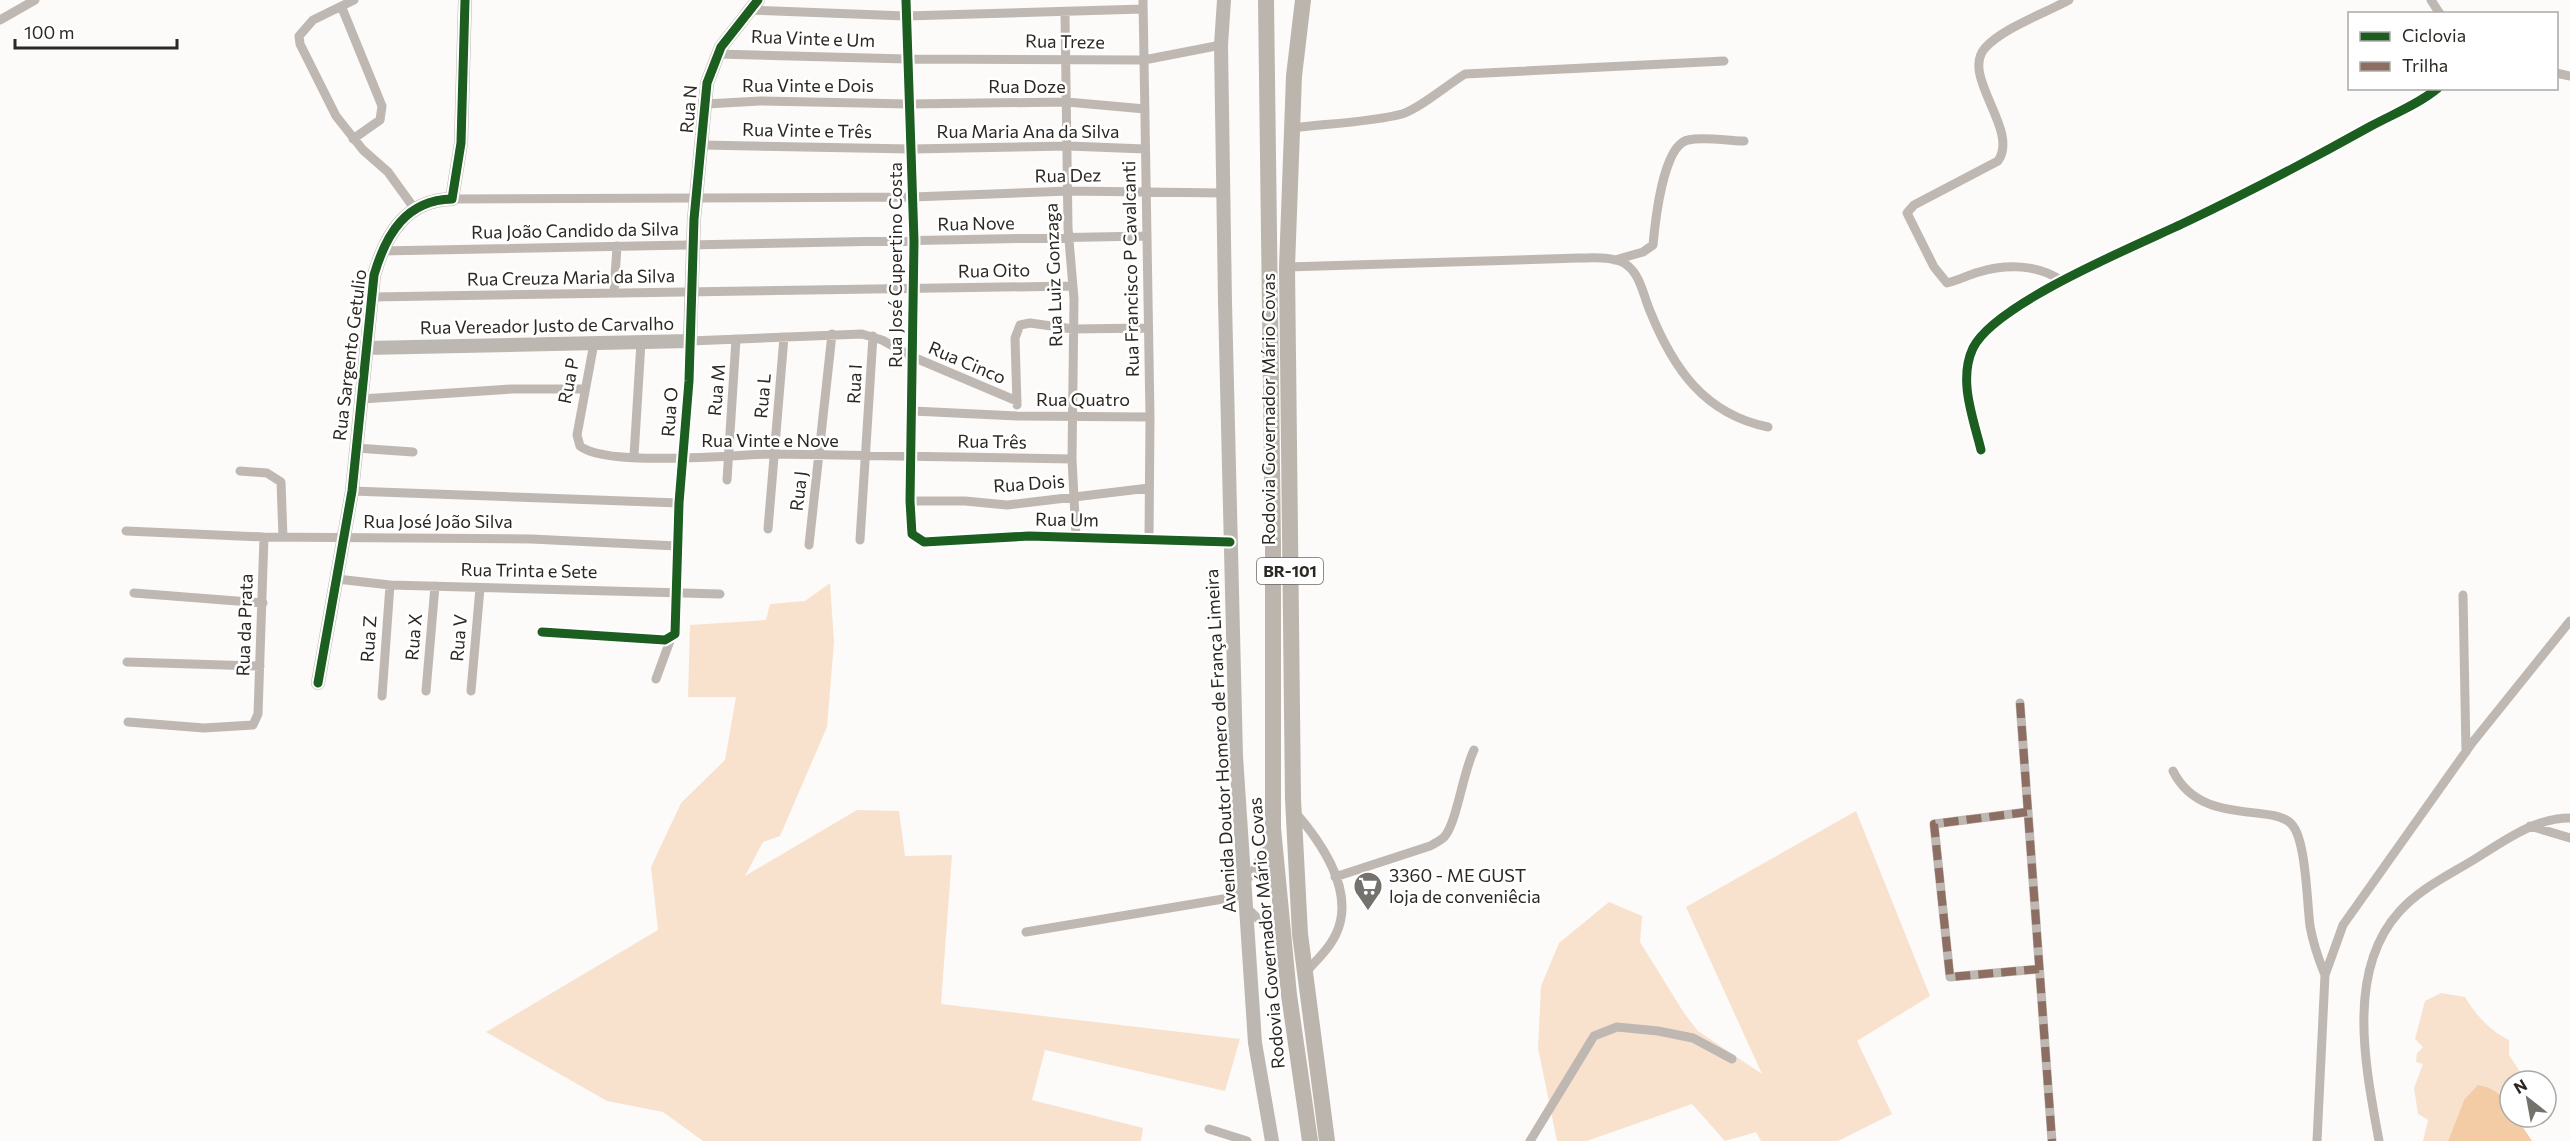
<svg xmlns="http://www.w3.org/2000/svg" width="2570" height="1141" font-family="Commissioner,sans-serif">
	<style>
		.green { fill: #f8e2ce }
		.water { fill: #f3cba4 }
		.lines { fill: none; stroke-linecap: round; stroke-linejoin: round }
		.street { stroke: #bfb8b2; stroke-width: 9 }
		.secondary { stroke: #bdb7b1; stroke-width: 14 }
		.highway { stroke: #bbb5ae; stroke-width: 16 }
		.quiet { stroke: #8d6e63; stroke-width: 8; stroke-dasharray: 15 8; stroke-linecap: butt }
		.cycleway-casing { stroke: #fff; stroke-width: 13 }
		.cycleway { stroke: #1b5e20; stroke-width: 9 }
		.labels { text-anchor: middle; stroke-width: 5; stroke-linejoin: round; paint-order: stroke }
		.shield { fill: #fff; stroke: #6b6865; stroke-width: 1.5 }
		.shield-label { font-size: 16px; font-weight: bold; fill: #2c2823 }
		.street-label { font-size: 18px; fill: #2c2823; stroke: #fff }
		.poi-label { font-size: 18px; fill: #2c2823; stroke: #fff; text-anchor: start }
	</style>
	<rect width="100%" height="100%" fill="#fcfbf9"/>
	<!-- green -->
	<path class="green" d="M830,583L834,642L827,727L780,836L763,842L745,876L857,810L899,811L905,856L952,855L941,1004L1240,1039L1225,1091L1045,1050L1032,1100L1143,1128L1141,1141H703L663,1112L607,1101L486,1032L658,930L651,867L681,803L725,760L736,697H688L690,625L766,620L770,604L805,601Z
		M1856,811L1930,996L1857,1041L1892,1114L1838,1141H1761L1756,1132L1725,1141L1692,1104L1587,1141H1557L1538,1048L1541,986L1559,943L1609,902L1642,916L1640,942L1684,1013L1698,1031L1762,1074L1686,907Z
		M2441,993L2465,997C2476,1015 2490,1031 2509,1040V1055L2526,1081H2510V1117H2534L2523,1127L2464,1100L2448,1141H2423L2428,1120L2418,1114L2414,1088L2423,1064L2416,1062L2417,1053L2423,1047L2415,1039L2425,1001Z"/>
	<!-- water -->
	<path class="water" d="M2478,1085C2495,1088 2510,1099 2510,1117H2516L2532,1141H2448L2464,1100Z"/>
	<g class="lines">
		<!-- street -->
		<path class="street" d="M354,0L313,20L299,36L300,44L336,116L363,150L388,172L414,208
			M906,0L914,241L910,501L912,534L924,542L1029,536L1230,542
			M1143,0L1150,417L1149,538
			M2431,0L2440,14
			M342,8L382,106L380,120L353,139
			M748,10L906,16L1143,9
			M1065,13L1068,228L1074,299L1072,459L1076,537
			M0,20L35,0
			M717,54L907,59L1144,60L1221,45
			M2556,73L2570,76
			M706,104L760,101L909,104L1067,102L1145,109
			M1292,128C1324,124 1372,122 1402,114C1419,109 1447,85 1465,74L1724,61
			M702,145L911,149L1068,146L1145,149
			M452,199L913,197L1069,191L1224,193
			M381,251L1147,236
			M1615,260L1643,252L1653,245C1655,223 1663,145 1688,140C1705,136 1726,141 1744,141
			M1287,267L1579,258C1594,258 1617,256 1628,266C1640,275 1644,297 1650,311C1673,368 1704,414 1768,427
			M2062,281C2038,264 2006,264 1979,272C1968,275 1959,280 1947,283L1934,267L1907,213L1914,205L1998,161C2020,130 1960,76 1985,48C2003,28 2045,13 2069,0
			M614,293L617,246
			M371,297C605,293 839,289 1073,286
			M594,343L577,435L580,446C607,468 735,454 775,454C874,456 973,458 1072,459
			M362,399L512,389H584
			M1017,405L1015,338L1020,325L1030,323L1073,329L1148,328
			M913,411L1017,416L1150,417
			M356,448L413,452
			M1981,450C1973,417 1958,380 1973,348C1995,303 2138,245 2186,222C2249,192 2310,160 2371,126C2393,114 2419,104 2438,88
			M634,456L641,342
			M240,471L267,473L281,482L283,537
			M727,480L736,339
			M352,491L679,503
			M910,501H965L1007,505L1149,488
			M768,529L784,337
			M126,531L264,537L531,539L677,546
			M860,540L873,336
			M809,545L832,334
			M337,579L390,585L720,594
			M134,593L263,603
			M2463,595L2466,752
			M542,632L665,640L675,634L679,503L690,341L862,334L882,340L913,357L1017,401
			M127,662L260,666
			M656,679L671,638
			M426,691L435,586
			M471,691L480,588
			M382,696L390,585
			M2020,703L2052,1141
			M128,722L204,728L253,725L258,714L264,537
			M2173,771C2202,829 2276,801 2293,826C2306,843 2307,902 2310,926C2313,943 2318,958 2325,975
			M1295,812C1321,842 1356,892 1336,934C1329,949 1316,961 1304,974
			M2027,812L1934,824L1950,977L2039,969
			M2530,826L2570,838
			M1335,877L1430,846C1435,843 1442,840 1445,836C1457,821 1463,772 1474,750
			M1244,905L1281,941
			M1026,932L1235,897L1256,867L1270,836
			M1209,1129L1247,1141
			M1530,1141L1594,1036L1617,1027L1658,1031L1693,1038L1732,1059
			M2317,1141L2325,975L2343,925L2472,743L2570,621
			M2379,1141C2366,1069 2345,972 2399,912C2419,889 2449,875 2475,859C2504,841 2534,818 2570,818"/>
		<!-- secondary -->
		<path class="secondary" d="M1224,0L1221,45L1225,302L1236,756L1255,1043L1272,1141
			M366,348L690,341L694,219L707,83L721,47L758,0
			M318,683L352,491L374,275C386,234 406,200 452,199L461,143L465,0"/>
		<!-- highway -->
		<path class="highway" d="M1266,0L1273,544V828L1289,995L1310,1141
			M1303,0L1294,76L1287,267L1293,799L1300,934L1327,1141"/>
		<!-- quiet -->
		<path class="quiet" d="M2020,703L2052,1141
			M2027,812L1934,824L1950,977L2039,969"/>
		<!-- cycleway casing -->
		<g class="cycleway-casing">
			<path id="cycleway" d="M906,0L914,241L910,501L912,534L924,542L1029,536L1230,542
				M1981,450C1973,417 1958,380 1973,348C1995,303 2138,245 2186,222C2249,192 2310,160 2371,126C2393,114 2419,104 2438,88
				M542,632L665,640L675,634L679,503L689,381L694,219L707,83L721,47L758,0
				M318,683L352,491L374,275C386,234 406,200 452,199L461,143L465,0"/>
		</g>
		<!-- cycleway -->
		<use href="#cycleway" class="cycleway"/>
	</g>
	<!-- icons -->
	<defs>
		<g id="supermarket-pin" transform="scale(1.5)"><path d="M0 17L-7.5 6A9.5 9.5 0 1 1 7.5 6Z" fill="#75726e" stroke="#fff"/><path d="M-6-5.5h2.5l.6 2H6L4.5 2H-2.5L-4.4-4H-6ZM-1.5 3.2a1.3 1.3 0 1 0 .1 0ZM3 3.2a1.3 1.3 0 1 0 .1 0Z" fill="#fff"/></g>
	</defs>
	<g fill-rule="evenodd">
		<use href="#supermarket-pin" x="1368" y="886"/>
	</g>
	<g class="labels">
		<!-- shield labels -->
		<rect class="shield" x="1257" y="558" width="66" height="26" rx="4.5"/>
		<g class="shield-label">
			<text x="1290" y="577">BR-101</text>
		</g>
		<!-- street labels -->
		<g class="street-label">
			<text transform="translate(813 39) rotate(2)" y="6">Rua Vinte e Um</text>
			<text transform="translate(1065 42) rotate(1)" y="6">Rua Treze</text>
			<text x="808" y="92">Rua Vinte e Dois</text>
			<text x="1027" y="93">Rua Doze</text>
			<text transform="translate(689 109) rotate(-85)" y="6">Rua N</text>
			<text transform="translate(807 131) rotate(1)" y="6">Rua Vinte e Três</text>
			<text x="1028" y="138">Rua Maria Ana da Silva</text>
			<text transform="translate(1068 176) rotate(-1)" y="6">Rua Dez</text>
			<text transform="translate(976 224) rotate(-1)" y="6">Rua Nove</text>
			<text transform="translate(575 231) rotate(-1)" y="6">Rua João Candido da Silva</text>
			<text transform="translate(896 265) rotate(-90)" y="6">Rua José Cupertino Costa</text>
			<text transform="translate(1131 269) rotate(-91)" y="6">Rua Francisco P Cavalcanti</text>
			<text transform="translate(994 271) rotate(-1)" y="6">Rua Oito</text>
			<text transform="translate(1054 275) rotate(-92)" y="6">Rua Luiz Gonzaga</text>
			<text transform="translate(571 278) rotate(-1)" y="6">Rua Creuza Maria da Silva</text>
			<text transform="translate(547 326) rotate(-1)" y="6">Rua Vereador Justo de Carvalho</text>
			<text transform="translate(350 355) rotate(-83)" y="6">Rua Sargento Getulio</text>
			<text transform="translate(967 363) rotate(23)" y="6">Rua Cinco</text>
			<text transform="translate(569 381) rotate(-79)" y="6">Rua P</text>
			<text transform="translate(855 384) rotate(-87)" y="6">Rua I</text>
			<text transform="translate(717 390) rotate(-85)" y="6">Rua M</text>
			<text transform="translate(763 396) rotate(-85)" y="6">Rua L</text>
			<text x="1083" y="406">Rua Quatro</text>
			<text transform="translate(1269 409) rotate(-90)" y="6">Rodovia Governador Mário Covas</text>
			<text transform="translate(670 412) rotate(-86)" y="6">Rua O</text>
			<text x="770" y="447">Rua Vinte e Nove</text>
			<text transform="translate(992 442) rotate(1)" y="6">Rua Três</text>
			<text transform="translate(1029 484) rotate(-4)" y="6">Rua Dois</text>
			<text transform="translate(799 491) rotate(-83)" y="6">Rua J</text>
			<text transform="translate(1067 520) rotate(1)" y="6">Rua Um</text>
			<text x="438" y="528">Rua José João Silva</text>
			<text transform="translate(529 571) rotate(1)" y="6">Rua Trinta e Sete</text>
			<text transform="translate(245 625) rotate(-88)" y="6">Rua da Prata</text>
			<text transform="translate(414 637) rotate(-85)" y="6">Rua X</text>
			<text transform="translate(459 638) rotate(-85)" y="6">Rua V</text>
			<text transform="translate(369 639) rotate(-86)" y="6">Rua Z</text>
			<text transform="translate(1221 741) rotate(-93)" y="6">Avenida Doutor Homero de França Limeira</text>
			<text transform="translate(1267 933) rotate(-95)" y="6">Rodovia Governador Mário Covas</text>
		</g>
		<!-- poi labels -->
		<g class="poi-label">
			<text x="1389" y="882">3360 - ME GUST<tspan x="1389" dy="21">loja de conveniêcia</tspan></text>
		</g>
	</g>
	<!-- legend -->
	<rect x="2348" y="12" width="210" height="78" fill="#ffffff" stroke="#aba9a7" stroke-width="1.5"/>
	<rect x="2360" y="32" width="30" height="9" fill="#1b5e20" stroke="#aba9a7" stroke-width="1.5"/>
	<text x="2402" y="42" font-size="18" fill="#2c2823">Ciclovia</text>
	<rect x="2360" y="62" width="30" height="9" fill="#8d6e63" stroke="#aba9a7" stroke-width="1.5"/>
	<text x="2402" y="72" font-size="18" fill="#2c2823">Trilha</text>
	<!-- north arrow -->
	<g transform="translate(2528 1099) rotate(329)"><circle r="28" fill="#ffffff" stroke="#aba9a7" stroke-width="1.5"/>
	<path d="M0-4.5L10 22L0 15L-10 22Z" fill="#75726e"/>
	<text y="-9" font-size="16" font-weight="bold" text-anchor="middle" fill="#2c2823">N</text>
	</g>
	<!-- scale -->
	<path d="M15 39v9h162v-9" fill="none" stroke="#2c2823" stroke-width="3"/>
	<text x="24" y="39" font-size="18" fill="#2c2823" stroke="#ffffff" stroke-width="4.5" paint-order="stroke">100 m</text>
</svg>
